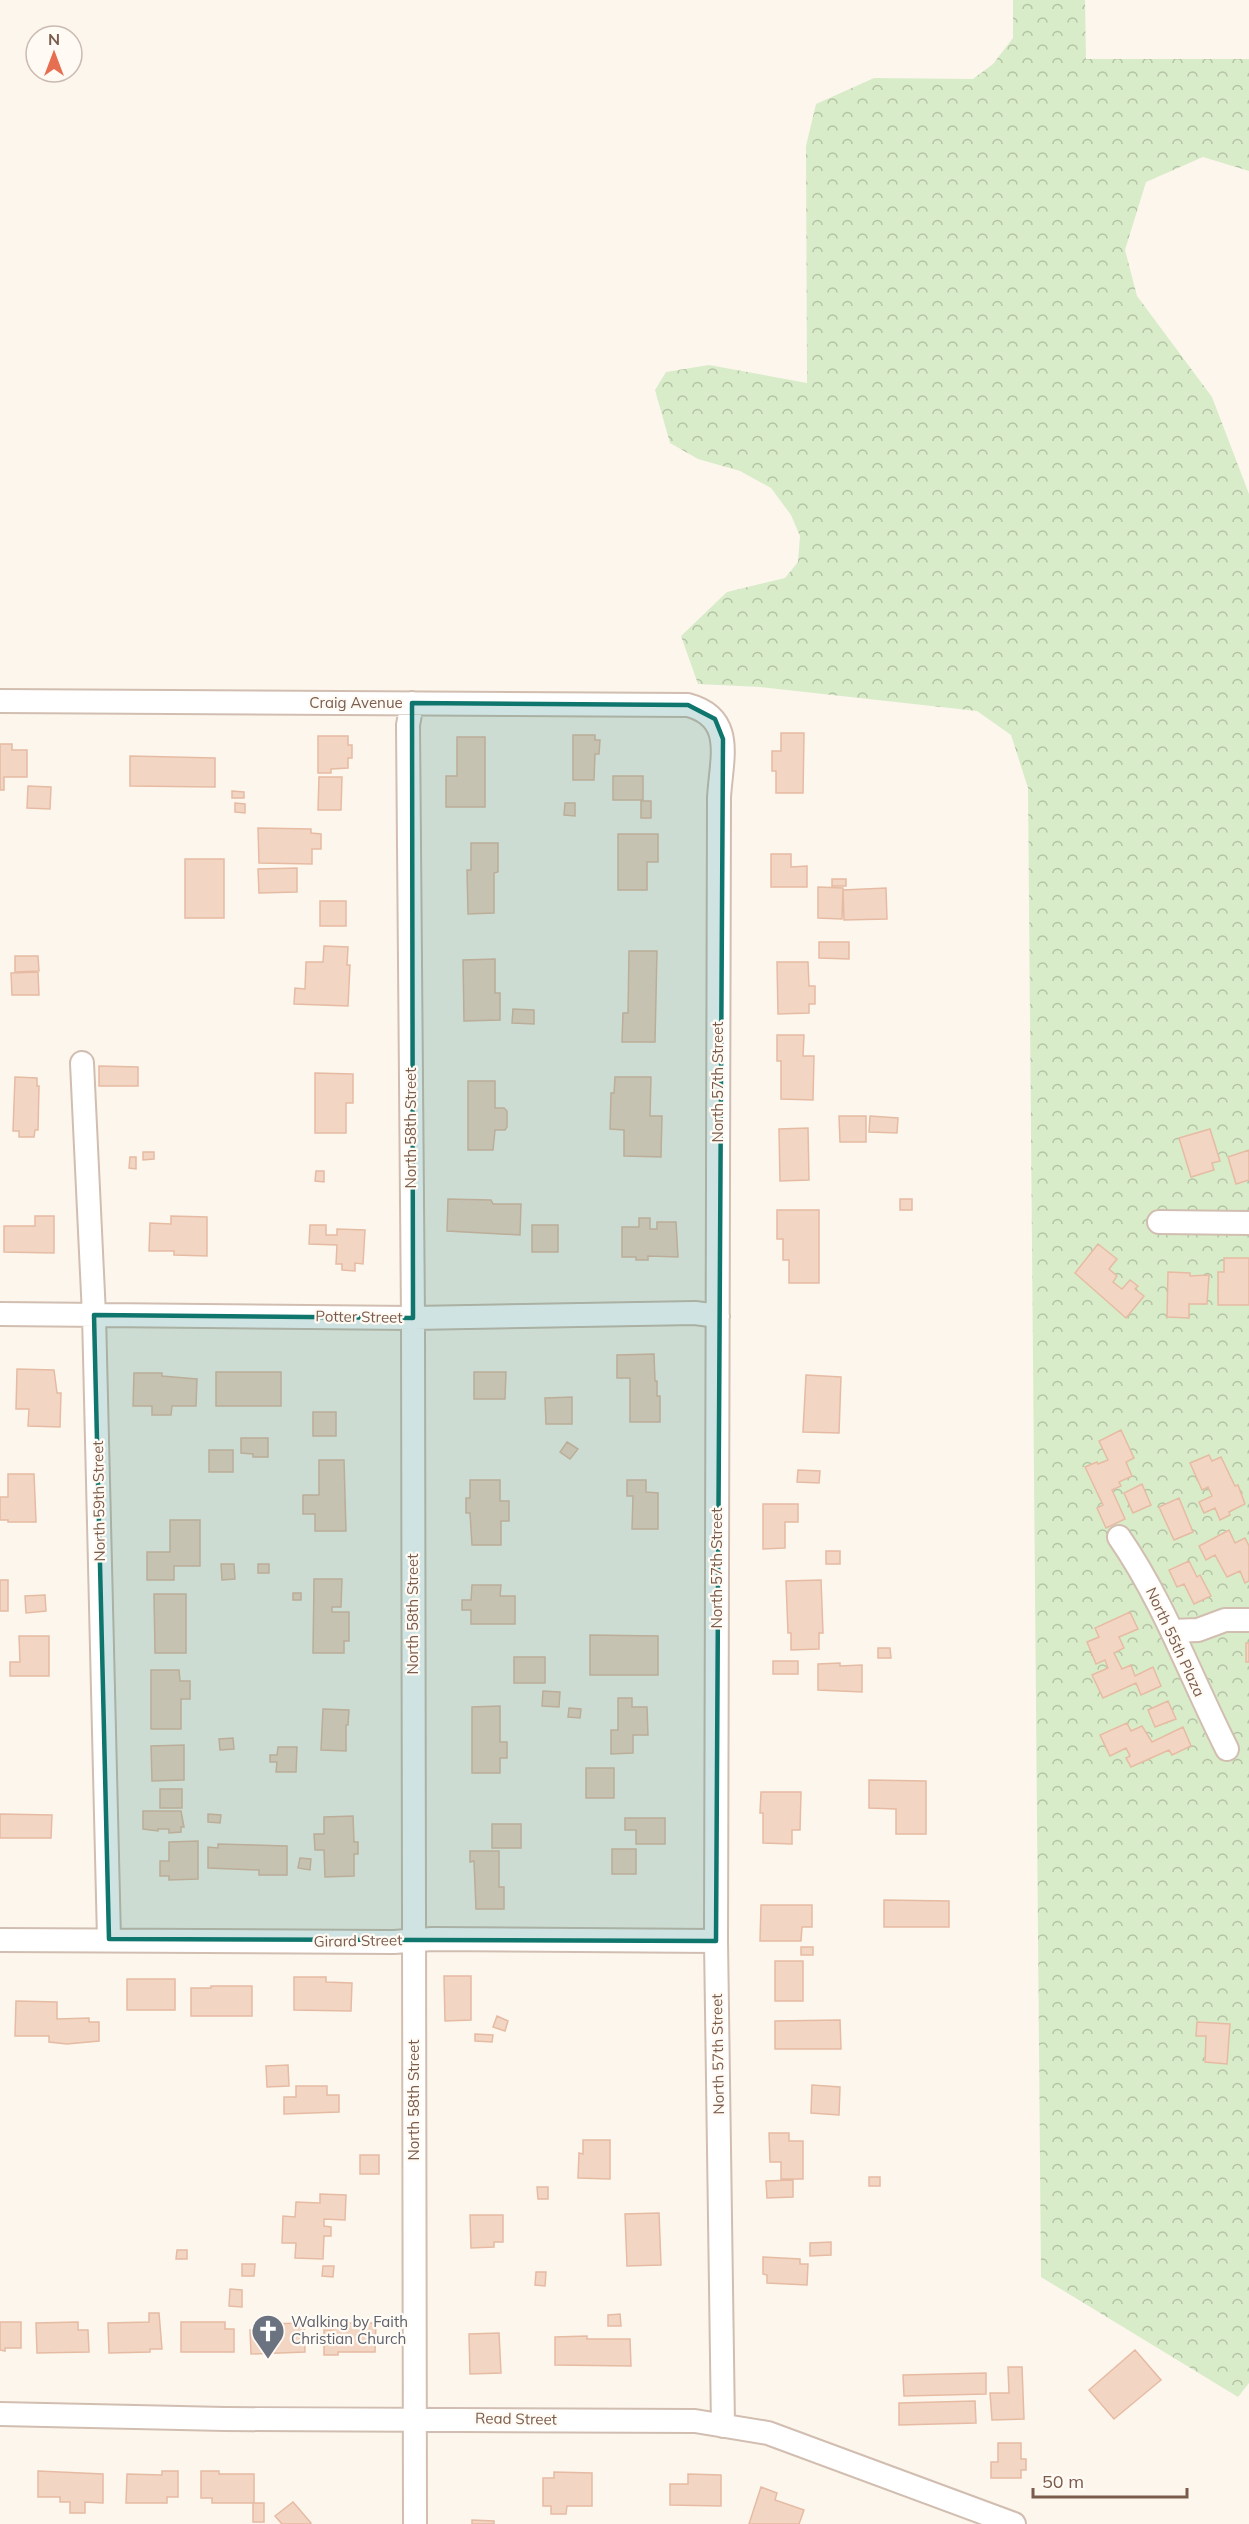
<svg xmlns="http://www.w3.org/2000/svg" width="1249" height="2524" font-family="Mulish,sans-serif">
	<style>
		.forest { fill: url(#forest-crowns) }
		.building { fill: #f3d5c3; stroke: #e6bba3; stroke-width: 1.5 }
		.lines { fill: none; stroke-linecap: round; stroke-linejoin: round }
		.minor-casing { stroke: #d1beb0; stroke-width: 26 }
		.minor { stroke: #fff; stroke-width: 22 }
		.marked { fill: #0f766e; fill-opacity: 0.2; stroke: #0f766e; stroke-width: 4.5; stroke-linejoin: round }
		.labels { text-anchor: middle; stroke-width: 4.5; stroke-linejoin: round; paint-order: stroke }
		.street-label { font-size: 15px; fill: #7a5c4d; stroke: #fffaf3 }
		.worship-label { font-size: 15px; fill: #5b616d; stroke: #fffaf3; text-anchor: start }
	</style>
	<defs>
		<pattern id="forest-crowns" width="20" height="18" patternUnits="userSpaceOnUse" patternTransform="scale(1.5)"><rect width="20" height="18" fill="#d8ecc9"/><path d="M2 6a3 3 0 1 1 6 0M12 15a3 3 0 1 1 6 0" fill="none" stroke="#b4c2a5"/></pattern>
	</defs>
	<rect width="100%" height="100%" fill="#fdf6ec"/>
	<!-- forest -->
	<path class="forest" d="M1013,0H1085L1086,59H1249V171L1203,157L1146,182L1125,250L1137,296L1212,397L1249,494V2383L1238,2397L1041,2277L1028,788L1011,735L977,711L760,687L698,684L681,636L727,592L785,578L798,562L800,536L791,515L771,488L740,471L698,459L670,443L655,390L666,372L709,365L807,383L806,146L816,104L874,78L973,79L993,64L1013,38Z"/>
	<!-- building -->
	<path class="building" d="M781,733H804L803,793H776V771H772V751H781Z
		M573,735H595V740H600L599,754H595L594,780H573Z
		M318,736H348V745H352V758H348V768L331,769V773H318Z
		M457,737H485V807H446V776H457Z
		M0,744H12V750H27V777H4V790H0Z
		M130,756L215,758V787L130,786Z
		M613,776H643V800H613Z
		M319,777H342L341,810H318Z
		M28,786L51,787L50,809L27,808Z
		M232,791L244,792V798H232Z
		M641,801H651V818H641Z
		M235,803L245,804V813L235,812Z
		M565,803H575V816L564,815Z
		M258,828L311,829V833L321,834V849H312V864L259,863Z
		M618,834H658V862H647V890H618Z
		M471,843H498V872L494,873V913L468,914L467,870H471Z
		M771,854H791V867L807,866V887H771Z
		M185,859H224V918H185Z
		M297,868V892L259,893L258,869Z
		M832,879H846V886H832Z
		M818,887L843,888L842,919L818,918Z
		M886,888L887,919L844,920L843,890Z
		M320,901H346V926H320Z
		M819,942H849V959L819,958Z
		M324,946L348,947L347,965H350L348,1006L294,1004L295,988L305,989L306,962H323Z
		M629,951H657L655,1042H622L623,1013H628Z
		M15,956H38L39,971L15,972Z
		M495,959V993H500V1020L464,1021L463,960Z
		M777,962H808L809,986H815V1004H809V1013L778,1014Z
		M38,972L39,995H12L11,973Z
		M513,1009L534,1010V1024L512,1023Z
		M777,1035H804L803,1056H814L813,1100L781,1099V1061H777Z
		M99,1066L138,1067V1086H99Z
		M315,1073L353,1074V1103H346V1133H315Z
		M15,1077L37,1078V1086H39L38,1130H35L34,1137H19V1131H13Z
		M615,1077H651L650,1116H662L661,1157L624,1156V1130L610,1129L611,1093H614Z
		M468,1081H495V1108H504L507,1111V1127L505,1130H495L493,1150H468Z
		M839,1116H866V1142H840Z
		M870,1116L898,1118L897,1133L869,1132Z
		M808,1128L809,1180L780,1181L779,1129Z
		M1210,1129L1220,1161L1212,1163L1214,1170L1191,1177L1179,1138Z
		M1249,1150V1180L1236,1184L1228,1157Z
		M143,1152H154V1159L143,1160Z
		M130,1157H136V1169L129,1168Z
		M316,1171H324V1182L315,1181Z
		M448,1199L491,1200L493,1204H521L520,1235L447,1231Z
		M900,1199H912V1210H900Z
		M777,1210H819V1283H789V1260H783V1239H777Z
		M35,1216H54V1253L4,1252V1226H35Z
		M171,1216L207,1217V1256L174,1255V1251H149L150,1223L171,1224Z
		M639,1218H650V1229H657V1222H676L678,1257L648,1256V1260H636V1257H622V1227H639Z
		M310,1225H326V1235H337V1229L365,1230L363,1264L355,1263V1271L342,1270V1264H336L337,1245L309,1244Z
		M532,1225H558V1252H532Z
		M1098,1244L1117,1259L1109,1269L1117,1276L1113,1282L1122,1289L1130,1280L1138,1286L1135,1289L1144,1296L1126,1318L1075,1273Z
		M1224,1258H1249V1305H1218V1272H1224Z
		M1168,1272L1190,1273V1276L1209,1275L1207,1304H1189V1318L1167,1317Z
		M654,1354L655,1381H657V1396H660V1422H630V1378H617V1355Z
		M17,1369L54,1370L57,1393H61L60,1427L28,1426L29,1409H16Z
		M216,1372H281V1406H216Z
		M474,1372H506L505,1399H474Z
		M134,1373H162V1376L197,1379L196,1406H172L171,1415H152V1406H133Z
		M806,1375L841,1377L839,1433L803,1432Z
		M572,1397V1424H546L545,1398Z
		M313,1412H336V1436H313Z
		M1121,1430L1134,1458L1126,1462L1132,1476L1119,1482L1121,1486L1112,1490L1125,1519L1106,1528L1097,1508L1103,1505L1085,1467L1097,1462L1098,1464L1108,1460L1099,1441Z
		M241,1438H268V1457H253V1454L241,1453Z
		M567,1442L578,1449L570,1459L560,1452Z
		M209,1450H233V1472H209Z
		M1209,1455L1212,1461L1221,1457L1235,1486L1238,1485L1245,1504L1229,1512L1230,1515L1220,1520L1215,1508L1204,1513L1199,1502L1212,1496L1208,1487L1202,1490L1190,1463Z
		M319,1460H344L346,1531H315V1514H303V1495H319Z
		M798,1470L820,1471L819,1483L797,1482Z
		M8,1474H34L36,1522H8V1520H0V1497H8Z
		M470,1480H500V1501H509V1521H501V1545H472L470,1513H466V1498H470Z
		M627,1480H646V1492L658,1493V1529H632L633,1496H627Z
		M1142,1484L1151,1505L1133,1513L1124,1493Z
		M1179,1498L1193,1532L1174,1540L1159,1507Z
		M763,1504H798V1522H785V1548L763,1549Z
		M170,1520H200V1566H174V1580H147V1552H170Z
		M1229,1530L1235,1543L1245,1538L1249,1546V1581L1245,1583L1240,1571L1227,1577L1215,1555L1206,1560L1199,1546Z
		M826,1551H840V1564H826Z
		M1189,1561L1197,1577L1200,1575L1211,1596L1194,1604L1184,1584L1177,1587L1169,1570Z
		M221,1564H234L235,1579L222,1580Z
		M258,1564H269V1573H258Z
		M314,1579H342L341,1607H332V1612H349V1641H344V1653H313Z
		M0,1580H8V1611H0Z
		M821,1580L823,1633H819V1649L791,1650V1633H788L786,1581Z
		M472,1585H501L500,1596H515V1624H471V1610H462V1600H471Z
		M293,1593H301V1600H293Z
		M154,1594H186V1653H155Z
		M45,1595L46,1611L26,1613L25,1596Z
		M1130,1612L1138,1629L1119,1637L1124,1648L1114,1653L1122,1669L1131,1665L1135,1676L1153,1667L1161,1686L1141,1695L1136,1683L1103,1698L1092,1675L1108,1668L1105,1660L1096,1664L1087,1642L1099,1637L1095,1628Z
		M590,1635L658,1636V1675H590Z
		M19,1636H49V1676H10V1662H20Z
		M1246,1643H1249V1662H1246Z
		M878,1648H890L891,1658H878Z
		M514,1657H545V1683H514Z
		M773,1661H798V1674H773Z
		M840,1663V1666L862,1665V1692L818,1690V1664Z
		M151,1670H179L180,1681H190V1699H181V1729H151Z
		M543,1691L560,1692L559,1707L542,1706Z
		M618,1698H632V1707H647L648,1735H633V1753L611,1754V1730H618Z
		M1168,1701L1176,1719L1155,1727L1148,1710Z
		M500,1706V1742H507V1758H500V1773H472V1707Z
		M569,1708L581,1709L580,1718L568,1717Z
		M323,1709L349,1710L348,1725H346V1751L321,1750Z
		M1127,1723L1131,1731L1142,1726L1152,1742L1183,1727L1191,1746L1172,1755L1169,1750L1131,1767L1126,1758L1130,1756L1126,1748L1110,1756L1100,1735Z
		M233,1738L234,1749L220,1750L219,1739Z
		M184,1745V1780L152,1781L151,1746Z
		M278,1747H297L296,1772H276L277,1762H270V1755H277Z
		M586,1768H614V1798H586Z
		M869,1780L926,1781V1834H896V1809L869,1808Z
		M160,1789H182V1808H160Z
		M761,1792H801L800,1830H792V1844L763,1843V1813H760Z
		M143,1811H181L184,1827H181V1832L169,1833V1829H158V1831L143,1829Z
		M0,1814L52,1815L51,1838H0Z
		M208,1814L221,1815L220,1823L208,1822Z
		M353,1816L354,1842H358V1854H354V1876L325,1877L324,1850H315L314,1834H324V1817Z
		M625,1818H665V1844H636V1830H625Z
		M492,1824H521V1848H492Z
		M198,1841V1879L169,1880V1876H160V1861H169V1842Z
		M218,1844L287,1846V1875H259V1870L208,1868V1847L218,1848Z
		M612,1849H636V1874H612Z
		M470,1851H499V1887H504V1909H476L474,1861L470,1862Z
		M300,1858L311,1859L310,1870L298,1868Z
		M884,1900L949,1901V1927H884Z
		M761,1905H812V1927H802L801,1941H760Z
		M801,1947H813V1955H801Z
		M775,1961H803V2001H775Z
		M444,1976H471V2020L445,2021Z
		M294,1977H326V1982L352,1983L351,2011L294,2010Z
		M127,1979H175V2010H127Z
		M211,1986H252V2016H191V1988H211Z
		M16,2001L57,2002V2019L89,2018V2022H99V2041L67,2044L49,2042V2036H15Z
		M497,2016L508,2021L505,2031L493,2027Z
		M840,2020L841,2049H775V2021Z
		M1197,2022L1230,2024L1227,2064L1205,2062L1206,2036H1196Z
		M475,2034L493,2035L492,2042L475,2041Z
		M288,2065L289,2086L267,2087L266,2066Z
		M812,2085L840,2087L839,2115L811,2113Z
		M296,2086H327V2095H339V2112L284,2114V2097H296Z
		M769,2133H789V2141H803V2179H781V2162H770Z
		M583,2140H610V2179L578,2178L579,2153L583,2154Z
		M360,2155H379V2174H360Z
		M869,2177H880V2186H869Z
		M793,2180V2197L767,2198L766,2181Z
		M537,2187H548V2199H538Z
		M320,2194L346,2195L345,2220L324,2219V2226L331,2227V2236H324L323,2259L295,2258L296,2243H282L283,2216L295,2217L296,2202L320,2203Z
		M659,2213L661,2265L627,2266L625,2214Z
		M470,2215H503V2242H494V2247L471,2248Z
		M831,2242V2255L810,2256V2243Z
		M177,2250H187V2259H176Z
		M763,2257L800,2259V2264H808L807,2285L767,2283V2275L763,2274Z
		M242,2264H255L254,2276H242Z
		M323,2266H334L333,2277L322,2276Z
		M536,2272H546L545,2286L535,2285Z
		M230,2289L242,2290V2307L229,2306Z
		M149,2313H159L162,2349H150V2352L109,2353L108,2323L149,2322Z
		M620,2314L621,2326H608V2315Z
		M0,2322H21V2348H5V2351L0,2350Z
		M78,2322V2330H88L89,2352L37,2353L36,2323Z
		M181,2322H225V2329H234V2352H181Z
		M304,2323L305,2352L251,2354L250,2330H264V2324Z
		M333,2323H376L375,2352H338V2355H324V2330H333Z
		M499,2333L501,2373L470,2374L469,2334Z
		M587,2336V2339H630L631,2366L555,2365V2337Z
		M1135,2350L1161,2380L1114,2419L1089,2390Z
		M1008,2367H1022L1024,2419L992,2420L990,2393H1009Z
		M986,2373V2394L904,2396L903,2375Z
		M975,2401L976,2423L899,2425V2403Z
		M998,2443H1021V2459H1026V2470H1021V2478H991V2462H998Z
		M38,2471L103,2474V2503L85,2502V2513H70V2502H60V2497H38Z
		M162,2471H178V2497H167V2503H126L127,2474L162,2475Z
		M201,2471H219V2474H254V2503H212V2498H201Z
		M554,2472L592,2473V2506H567L566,2514H551V2506H543V2478H554Z
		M688,2474L721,2475V2506L670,2505V2484H688Z
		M761,2487L777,2493L775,2500L804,2510L799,2524H749Z
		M293,2502L311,2523L310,2524H282L275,2516Z
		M253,2503H264V2522H253Z
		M472,2520L494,2521V2524H472Z"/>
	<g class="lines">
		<!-- minor casing -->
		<g class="minor-casing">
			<path id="minor" d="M0,701L688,705C736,718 721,759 719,798L716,1941L723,2426
				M412,703L408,725L413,1318L415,2524
				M82,1063L94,1315L109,1939
				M1159,1222L1249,1223
				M0,1314L413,1318L695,1313L718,1316
				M1119,1537C1164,1602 1191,1678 1227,1749
				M1172,1631L1198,1630L1225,1620H1249
				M0,1940L394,1942L432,1939L716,1941
				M0,2414L225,2419L695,2421L768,2433L1014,2524"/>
		</g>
		<!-- minor -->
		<use href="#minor" class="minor"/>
	</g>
	<!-- marked area -->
	<path class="marked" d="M412,703L688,705L715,719L723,739L716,1941L109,1939L94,1315L413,1318Z"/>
	<!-- icons -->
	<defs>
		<g id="church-pin" transform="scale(1.725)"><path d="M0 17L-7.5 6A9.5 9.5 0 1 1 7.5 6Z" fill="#6b7280" stroke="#fffaf3"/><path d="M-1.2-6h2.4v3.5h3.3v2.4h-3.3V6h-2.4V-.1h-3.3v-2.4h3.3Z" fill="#fff"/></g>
	</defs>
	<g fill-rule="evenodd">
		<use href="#church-pin" x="268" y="2331"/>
	</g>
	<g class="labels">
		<!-- street labels -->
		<g class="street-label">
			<text x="356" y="708">Craig Avenue</text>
			<text transform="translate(718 1082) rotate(-90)" y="5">North 57th Street</text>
			<text transform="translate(411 1128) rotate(-90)" y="5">North 58th Street</text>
			<text transform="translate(359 1317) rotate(1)" y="5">Potter Street</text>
			<text transform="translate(99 1501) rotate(-91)" y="5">North 59th Street</text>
			<text transform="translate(717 1568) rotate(-90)" y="5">North 57th Street</text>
			<text transform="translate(413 1614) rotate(-90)" y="5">North 58th Street</text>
			<text transform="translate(1175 1642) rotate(65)" y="5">North 55th Plaza</text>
			<text transform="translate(358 1941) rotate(-1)" y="5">Girard Street</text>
			<text transform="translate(718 2054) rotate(-91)" y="5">North 57th Street</text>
			<text transform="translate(414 2100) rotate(-90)" y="5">North 58th Street</text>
			<text transform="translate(516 2419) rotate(1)" y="5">Read Street</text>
		</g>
		<!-- worship labels -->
		<g class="worship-label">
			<text x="291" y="2327">Walking by Faith<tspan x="291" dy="17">Christian Church</tspan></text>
		</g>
	</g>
	<!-- north arrow -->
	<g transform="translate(54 54)"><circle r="28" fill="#fffaf3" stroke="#cabbb1" stroke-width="1.5"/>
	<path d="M0-4.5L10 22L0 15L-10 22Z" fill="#e76f51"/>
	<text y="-9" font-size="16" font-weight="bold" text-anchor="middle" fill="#7a5c4d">N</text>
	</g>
	<!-- scale -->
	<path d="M1033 2488v9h154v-9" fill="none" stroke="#7a5c4d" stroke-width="3"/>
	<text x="1042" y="2488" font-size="18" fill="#7a5c4d" stroke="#fffaf3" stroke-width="4.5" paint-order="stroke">50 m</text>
</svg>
